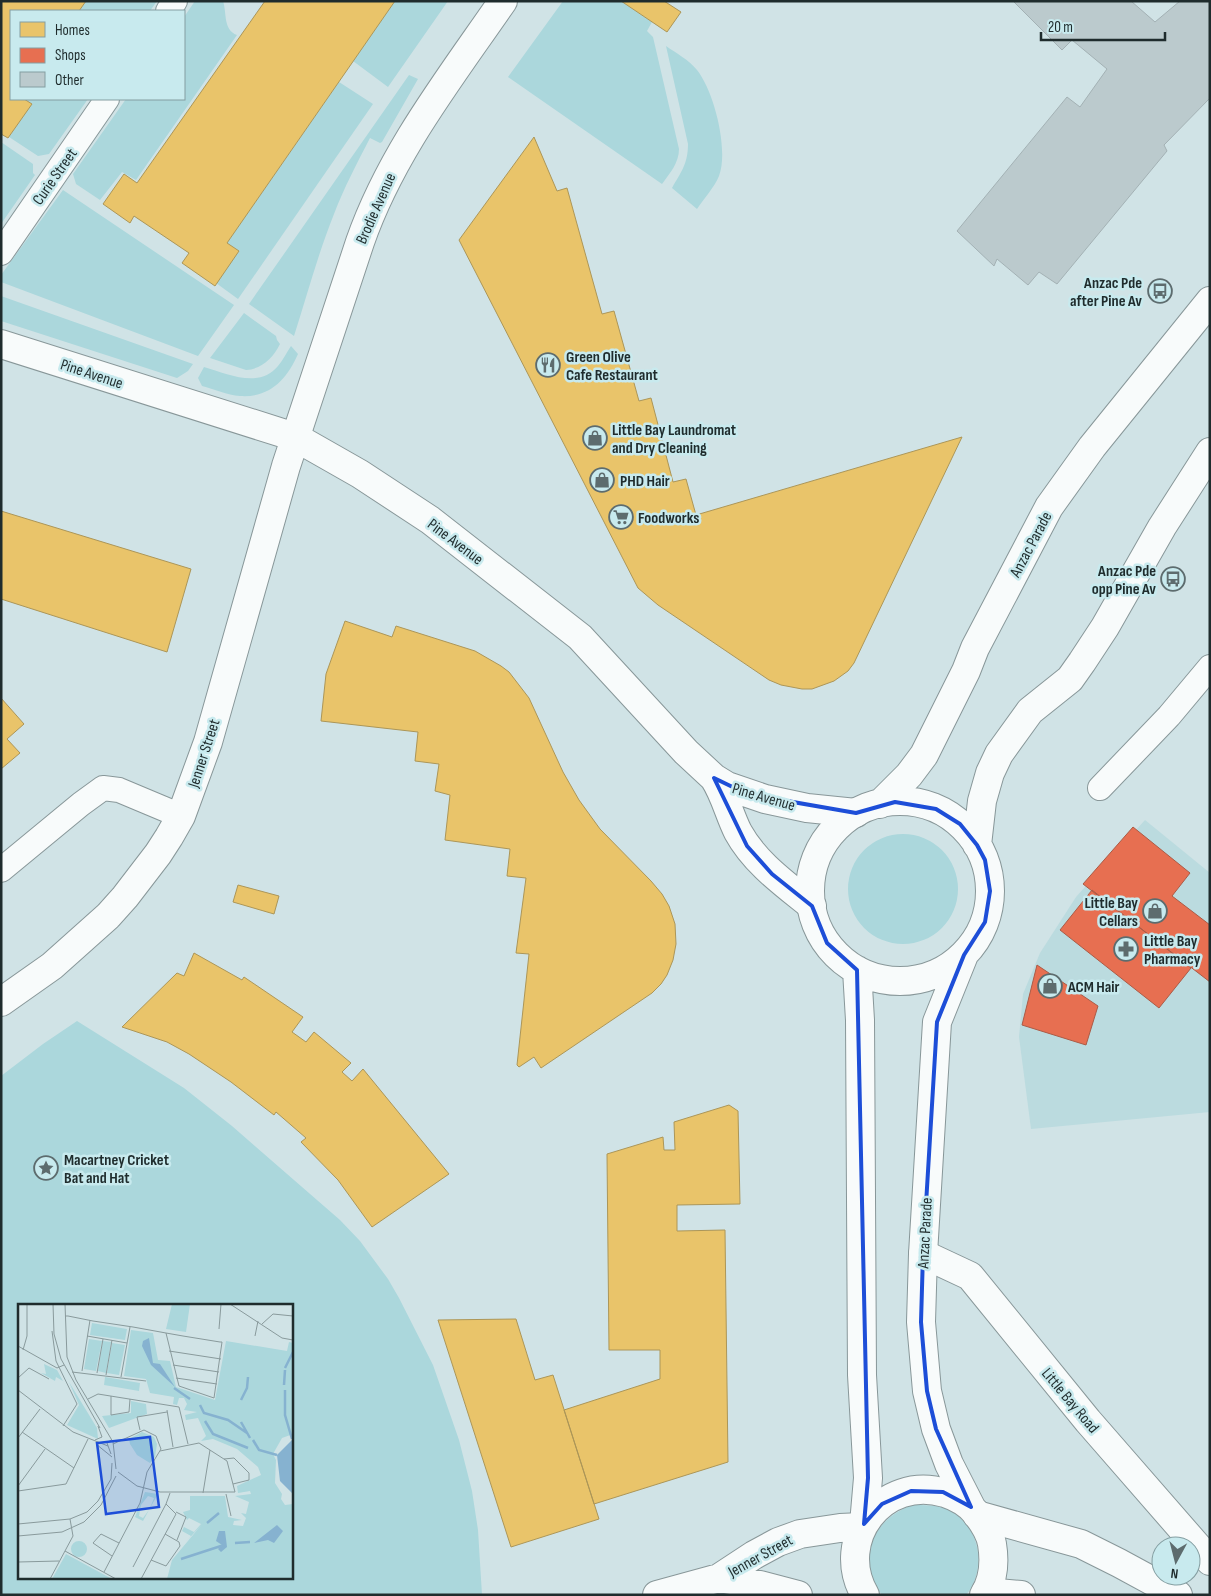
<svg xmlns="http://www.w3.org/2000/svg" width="1211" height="1596" font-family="'Sofia Sans Condensed',sans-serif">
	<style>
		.built { fill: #bbdbdf }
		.green { fill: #abd7dc; fill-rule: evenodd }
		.homes { fill: #e9c46a; stroke: #ac9658 }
		.shops { fill: #e76f51; stroke: #ab5b46 }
		.building { fill: #bbcacd; stroke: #a3b1b4 }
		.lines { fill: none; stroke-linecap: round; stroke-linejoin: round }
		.service-casing { stroke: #889799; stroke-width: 26 }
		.minor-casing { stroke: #889799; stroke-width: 30 }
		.tertiary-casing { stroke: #889799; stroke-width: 30 }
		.primary-casing { stroke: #889799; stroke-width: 30 }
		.service { stroke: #f8fbfb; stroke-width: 24 }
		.minor { stroke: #f8fbfb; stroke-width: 28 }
		.tertiary { stroke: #f8fbfb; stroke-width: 28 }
		.primary { stroke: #f8fbfb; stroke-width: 28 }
		.marked { fill: none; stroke: #1d4ed8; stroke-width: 4; stroke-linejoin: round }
		.labels { text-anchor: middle; stroke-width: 5; stroke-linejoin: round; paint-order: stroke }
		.street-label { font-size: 16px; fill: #1f2c2d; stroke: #c8eaee }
		.poi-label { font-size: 16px; font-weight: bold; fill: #1f2c2d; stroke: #c8eaee; text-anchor: start }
		.inset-river { fill: none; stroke: #86b2d0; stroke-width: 2.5 }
		.inset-road { fill: none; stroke: #899a9c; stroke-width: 1 }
		.view { fill: #1d4ed8; fill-opacity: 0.15; stroke: #1d4ed8; stroke-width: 2.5 }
		.inset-edge { fill: none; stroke: #1f2c2d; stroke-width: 2.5 }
	</style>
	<rect width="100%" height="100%" fill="#d0e3e6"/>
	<!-- built -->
	<path class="built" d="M1145,820L1210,873V1112L1031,1129L1019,1037L1023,994L1040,953L1076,897Z"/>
	<!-- green -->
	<path class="green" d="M86,1H157L150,11H79Z
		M195,1H223C227,13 223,30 237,35L136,180L122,172L100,200L76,184L73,174L126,99H184V17Z
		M395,1H448L388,87L353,61Z
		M563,1H621L652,22L647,31L653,37L679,149C679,163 670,173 662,184L508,77Z
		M666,46C676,53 689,60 697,70C714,91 729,150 719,176C714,188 704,198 697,209L672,188C681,172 688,164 688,144Z
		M409,75L418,79L382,142L380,143L370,138C357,163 344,188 334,214C318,254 307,295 294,336L249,304Z
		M339,82L373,104L238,299L216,283L239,251L227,243Z
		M24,99H88L49,154L38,156L9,137L31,104Z
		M1,142L33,164V173L35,175L1,224Z
		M63,190L234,305L198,356L1,282V275Z
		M1,296L193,364L188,371L177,378L1,321Z
		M244,313L276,336L277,340L280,344C273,358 262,369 246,370L210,358Z
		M291,346L298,354C287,379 270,398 240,396C227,395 214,389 202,386L198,378L204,367C228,374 259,389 278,366C283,360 287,352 291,346Z
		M848 889a55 55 0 1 1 110 0a55 55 0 1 1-110 0Z
		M77,1021L184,1088L232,1126L340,1220L360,1241L388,1279L399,1298L433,1365L459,1440L472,1491L478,1530L482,1595H1V1076L43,1044ZM19,1305H291V1577H19Z
		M913,1505C923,1505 934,1505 944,1508C979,1521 989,1567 966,1595H882C853,1561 874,1517 913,1505Z"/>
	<!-- homes -->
	<path class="homes" d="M1,1H86L79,11H11V99H24L32,104L8,138L1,134Z
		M265,1H395L227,243L239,251L215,286L182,263L189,253L134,216L130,223L103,204L124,174L137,183Z
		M621,1H664L681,12L667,32Z
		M534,137L557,191L567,188L602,314L614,311L639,401L651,398L673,482L686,479L696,515L962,437L854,663L848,671L834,681L812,689H802L781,685L769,680L658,605L638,588L459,240Z
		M1,511L191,569L167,652L1,599Z
		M345,621L392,637L396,626L475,651L501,666L509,672L529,698L563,772L579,800L600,829L651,881L662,894L669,906L675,924L676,944L673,960L667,975L661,984L652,993L541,1068L534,1057L519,1067L517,1065L529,954L516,953L526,878L507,876L510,849L445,840L450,795L435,791L439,764L415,761L418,732L321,721L326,674Z
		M1,698L24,724L7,739L20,753L1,769Z
		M238,885L279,896L274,914L233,902Z
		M194,953L242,980L244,977L303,1017L292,1032L306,1042L314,1032L351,1063L342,1072L352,1081L363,1069L449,1174L372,1227L338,1180L301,1142L306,1138L276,1112L274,1115L231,1082L189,1054L167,1042L122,1027L177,973L184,976Z
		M729,1105L738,1111L740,1204L677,1205V1231L725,1230L728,1462L594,1504L564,1410L660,1379V1350H609L607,1154L663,1137L664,1150H675L674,1122Z
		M516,1319L535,1380L553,1375L599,1519L511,1547L438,1320Z"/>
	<!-- shops -->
	<path class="shops" d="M1133,827L1190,873L1172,896L1210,925V982L1083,884Z
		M1092,890L1191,968L1159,1008L1060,930Z
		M1037,965L1098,1006L1086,1045L1022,1025Z"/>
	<!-- building -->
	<path class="building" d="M1013,1H1131L1155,22L1180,1H1210V98L1164,145L1167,151L1057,284L1039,272L1028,285L997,259L994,266L957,231L1067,97L1080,107L1107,69L1072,40L1062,50Z"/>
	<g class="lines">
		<!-- service casing -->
		<g class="service-casing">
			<path id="service" d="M168,11L175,1
				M1,253L107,99
				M1100,788L1169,716L1210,667
				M1,870L81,804L103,788L119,790L181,816"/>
		</g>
		<!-- minor casing -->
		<g class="minor-casing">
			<path id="minor" d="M1,344L295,437L360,474L430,520L580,637L686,752L714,778L727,786L765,799L807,808L856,813
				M714,778C725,795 729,814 738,832C755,863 785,884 812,906
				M1,1002L52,966L108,916L125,897L158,854L169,837L181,816L208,742L286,466L360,242C391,153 450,78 503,1
				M923,1254L970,1276L1088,1421L1210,1561
				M719,1578L760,1585L798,1595
				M657,1595L719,1578L754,1555L778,1542L800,1534L840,1528L862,1527"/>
		</g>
		<!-- tertiary casing -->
		<g class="tertiary-casing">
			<path id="tertiary" d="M977,1515L1081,1544L1119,1563L1178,1595
				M986,1592L1021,1595"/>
		</g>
		<!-- primary casing -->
		<g class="primary-casing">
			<path id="primary" d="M810 891a90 90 0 1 1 180 0a90 90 0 1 1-180 0Z
				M880,804L909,775L924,755L966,671L975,648L1049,507L1092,447L1210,301
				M977,845L982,801L990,773L999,754L1030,711L1070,679L1082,662L1105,627L1162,527L1210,452
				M964,955L937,1022L923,1254L921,1322L927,1391L936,1429L949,1464L971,1507
				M857,970L860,1020L862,1375L868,1478L864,1524
				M865,1595C833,1540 883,1474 945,1493C957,1497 968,1503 976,1513C983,1522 990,1532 992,1544C995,1562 994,1579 984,1595"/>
		</g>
		<!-- service -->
		<use href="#service" class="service"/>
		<!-- minor -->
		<use href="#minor" class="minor"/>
		<!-- tertiary -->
		<use href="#tertiary" class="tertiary"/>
		<!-- primary -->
		<use href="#primary" class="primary"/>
	</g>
	<!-- marked area -->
	<path class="marked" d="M714,778L747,794L856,813L895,802L936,809L960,824L977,845L985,860L990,891L985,922L964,955L937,1022L923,1254L921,1322L927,1391L936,1429L971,1507L943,1492L911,1491L882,1504L864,1524L868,1478L857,970L827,943L812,906L772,874L747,846Z"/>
	<!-- icons -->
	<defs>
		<g id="bus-ring" transform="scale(1.25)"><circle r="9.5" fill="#c8eaee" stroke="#5d6c6e" stroke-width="1.5"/><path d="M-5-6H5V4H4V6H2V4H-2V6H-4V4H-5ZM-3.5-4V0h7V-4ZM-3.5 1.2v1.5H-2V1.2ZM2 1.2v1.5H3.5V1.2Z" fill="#5d6c6e"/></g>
		<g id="restaurant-ring" transform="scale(1.25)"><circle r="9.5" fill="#c8eaee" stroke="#5d6c6e" stroke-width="1.5"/><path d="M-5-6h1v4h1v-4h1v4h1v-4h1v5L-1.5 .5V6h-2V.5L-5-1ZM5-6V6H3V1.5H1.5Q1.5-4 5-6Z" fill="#5d6c6e"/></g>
		<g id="shop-ring" transform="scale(1.25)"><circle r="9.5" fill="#c8eaee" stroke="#5d6c6e" stroke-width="1.5"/><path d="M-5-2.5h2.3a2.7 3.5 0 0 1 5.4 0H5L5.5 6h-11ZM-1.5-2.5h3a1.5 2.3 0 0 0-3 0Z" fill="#5d6c6e"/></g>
		<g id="supermarket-ring" transform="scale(1.25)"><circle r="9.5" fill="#c8eaee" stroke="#5d6c6e" stroke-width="1.5"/><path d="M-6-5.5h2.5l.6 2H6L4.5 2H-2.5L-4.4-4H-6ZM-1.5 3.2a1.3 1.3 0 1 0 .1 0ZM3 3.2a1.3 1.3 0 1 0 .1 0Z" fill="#5d6c6e"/></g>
		<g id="pharmacy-ring" transform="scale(1.25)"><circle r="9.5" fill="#c8eaee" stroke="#5d6c6e" stroke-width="1.5"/><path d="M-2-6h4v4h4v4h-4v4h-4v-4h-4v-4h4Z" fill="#5d6c6e"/></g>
		<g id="sight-ring" transform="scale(1.25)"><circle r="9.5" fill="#c8eaee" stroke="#5d6c6e" stroke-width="1.5"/><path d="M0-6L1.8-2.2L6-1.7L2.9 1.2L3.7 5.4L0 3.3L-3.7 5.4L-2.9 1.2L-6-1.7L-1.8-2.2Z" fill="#5d6c6e"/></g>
	</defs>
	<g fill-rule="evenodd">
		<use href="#bus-ring" x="1160" y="291"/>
		<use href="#restaurant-ring" x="548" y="365"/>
		<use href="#shop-ring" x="595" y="438"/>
		<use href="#shop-ring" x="602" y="480"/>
		<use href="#supermarket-ring" x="621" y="517"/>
		<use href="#bus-ring" x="1173" y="579"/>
		<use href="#shop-ring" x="1155" y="911"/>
		<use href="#pharmacy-ring" x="1126" y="949"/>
		<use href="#shop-ring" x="1050" y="986"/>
		<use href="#sight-ring" x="46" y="1168"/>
	</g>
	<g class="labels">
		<!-- street labels -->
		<g class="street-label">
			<text transform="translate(54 176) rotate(-55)" y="6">Curie Street</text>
			<text transform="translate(375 208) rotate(-66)" y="6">Brodie Avenue</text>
			<text transform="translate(92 373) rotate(18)" y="6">Pine Avenue</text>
			<text transform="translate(456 541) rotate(37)" y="6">Pine Avenue</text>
			<text transform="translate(1030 544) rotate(-62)" y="6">Anzac Parade</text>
			<text transform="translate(203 753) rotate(-72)" y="6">Jenner Street</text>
			<text transform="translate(764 796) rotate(16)" y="6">Pine Avenue</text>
			<text transform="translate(924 1233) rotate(-87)" y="6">Anzac Parade</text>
			<text transform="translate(1071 1400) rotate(50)" y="6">Little Bay Road</text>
			<text transform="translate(760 1555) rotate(-29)" y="6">Jenner Street</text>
		</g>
		<!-- poi labels -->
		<g class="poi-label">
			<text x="1142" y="288" text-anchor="end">Anzac Pde<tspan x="1142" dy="18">after Pine Av</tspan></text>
			<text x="566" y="362">Green Olive<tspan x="566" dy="18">Cafe Restaurant</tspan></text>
			<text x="612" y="435">Little Bay Laundromat<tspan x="612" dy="18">and Dry Cleaning</tspan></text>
			<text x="620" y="486">PHD Hair</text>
			<text x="638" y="523">Foodworks</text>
			<text x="1156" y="576" text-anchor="end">Anzac Pde<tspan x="1156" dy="18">opp Pine Av</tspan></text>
			<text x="1138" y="908" text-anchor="end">Little Bay<tspan x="1138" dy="18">Cellars</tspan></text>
			<text x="1144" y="946">Little Bay<tspan x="1144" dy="18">Pharmacy</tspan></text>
			<text x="1068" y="992">ACM Hair</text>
			<text x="64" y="1165">Macartney Cricket<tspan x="64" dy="18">Bat and Hat</tspan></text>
		</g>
	</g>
	<!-- overview -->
	<g transform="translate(18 1304)">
		<rect width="275" height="275" fill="#d0e3e6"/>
		<path d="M154,0H172L168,28L148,25ZM74,19L109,25L107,36L72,31ZM113,26L135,29L140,56L152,57L158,83L197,96L208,37L269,47L271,38L275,39V130L264,134L255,150L258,156L257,179L264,190L263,195L267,201L275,200V275H149L154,256L185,219L167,239L173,232L164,227L166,223L176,228L183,220L171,214L169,216L165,208L172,206V192H207L210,213L224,216L216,217L215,221L225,222L228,214L223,209L228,210L231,198L217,192L233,190L232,187L220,189L219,182L243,171L240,163L219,145L195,135L183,137L188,132L180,114L168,116L167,111L179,108L166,106L169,100L166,94H161L159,101L155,100L156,93L132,89L128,75L106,72ZM71,35L84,37L78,67L66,65ZM85,37L93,38L88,69L80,67ZM94,39L107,41L101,71L89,69ZM26,60L39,66L45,77L38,73L37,77L23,69L28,70ZM87,73L122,79L121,87L86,81ZM51,78L79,124L80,135L49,121L61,101ZM113,97L128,100L129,110L91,124L84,112L113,109ZM124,128L136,133L139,140L137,153L132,159L119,151L112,140L111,135ZM127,188L140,190L132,204L136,194L130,192L123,201L121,212L125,214L131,206L125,217L117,213ZM53 245a8 8 0 1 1 16 0a8 8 0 1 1-16 0ZM48,250L94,275H34Z" fill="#abd7dc"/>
		<path d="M131,34L135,59L142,60L157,83L133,61L124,42L125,37ZM275,135V190L262,177L259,151ZM259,221L265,227L256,239L250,236L236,239ZM207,227L209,243L203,248L200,245L204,241L198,237L201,227Z" fill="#86b2d0"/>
		<path class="inset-river" d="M267,64L275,48M266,81L267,66M156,84L172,95M267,86V111L274,135M223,96L229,84L230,73M182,101L186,109L210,116L229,129M187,117L195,130L230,144M223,118L232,134M235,136L241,146L259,151M189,219L201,209M217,239L232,238M163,255L206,241"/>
		<path class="inset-road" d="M35,0L36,30L43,55L82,124M47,0L49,53L58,76L95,138L98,165M212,0L264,34L275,36M47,12H50L75,17L115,23L148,29L165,32L202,38H204L196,94L161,82L148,29M244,20L255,10L275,12M201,25L203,0M34,27L38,57L59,100L45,122M69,32L109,39M237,32L240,17M0,42L39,64L46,61M5,46L9,32V0M151,47L203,55M155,61L201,68M64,67L72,16M54,68L128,77M79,69L85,35M88,71L94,36M103,73L112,23M0,74L11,64L31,75M158,74L199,80M0,86L55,128L90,142M93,92V111L111,108L112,95M70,95L80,90L161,103L170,140M149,106L155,143M122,126L119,113L149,108M4,128L56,164M0,134L22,105M77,136L84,133L80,122M93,136L89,139L93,150M78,140L94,153M206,155L216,154L231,169V176L215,180M100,168L119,182L142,188H217L209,157L181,139L142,147M0,182L27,145M0,187L48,180L70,135M185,189L192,146M208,190L213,212M158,208L168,213L159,236M0,220L52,215L69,208L80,197L93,175L94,159M0,232L44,228L66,218L83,201L98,172M47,247L98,275M94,252L75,239L83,230L101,239M133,256L148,262L162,242L161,238L147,230M0,258L41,257M115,263L148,200M86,268L122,199L129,168L143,145L138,132L126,126L95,140M32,275L55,232L52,215M123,275L158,210L148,200L152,189"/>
		<path class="view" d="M132,133L141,203L88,210L79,139Z"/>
		<rect width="275" height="275" class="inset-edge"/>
	</g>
	<!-- border -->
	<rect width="1211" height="1596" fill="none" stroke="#1f2c2d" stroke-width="5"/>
	<!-- legend -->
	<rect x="10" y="10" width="175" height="90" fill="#c8eaee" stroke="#849ea1"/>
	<rect x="20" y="22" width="25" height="15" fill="#e9c46a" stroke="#849ea1"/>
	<text x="55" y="35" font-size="15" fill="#1f2c2d">Homes</text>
	<rect x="20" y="48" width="25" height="15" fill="#e76f51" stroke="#849ea1"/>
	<text x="55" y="60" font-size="15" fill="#1f2c2d">Shops</text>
	<rect x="20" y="72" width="25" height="15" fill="#bbcacd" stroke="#849ea1"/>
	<text x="55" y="85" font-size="15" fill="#1f2c2d">Other</text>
	<!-- north arrow -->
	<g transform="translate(1176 1561) rotate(187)"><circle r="24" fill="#c8eaee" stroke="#849ea1"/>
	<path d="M0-4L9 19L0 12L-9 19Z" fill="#5d6c6e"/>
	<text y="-8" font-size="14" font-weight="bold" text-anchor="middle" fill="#1f2c2d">N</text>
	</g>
	<!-- scale -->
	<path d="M1041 32v8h124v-8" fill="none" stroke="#1f2c2d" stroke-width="2.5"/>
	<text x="1048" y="32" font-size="15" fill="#1f2c2d" stroke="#c8eaee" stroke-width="4" paint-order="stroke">20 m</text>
</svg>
